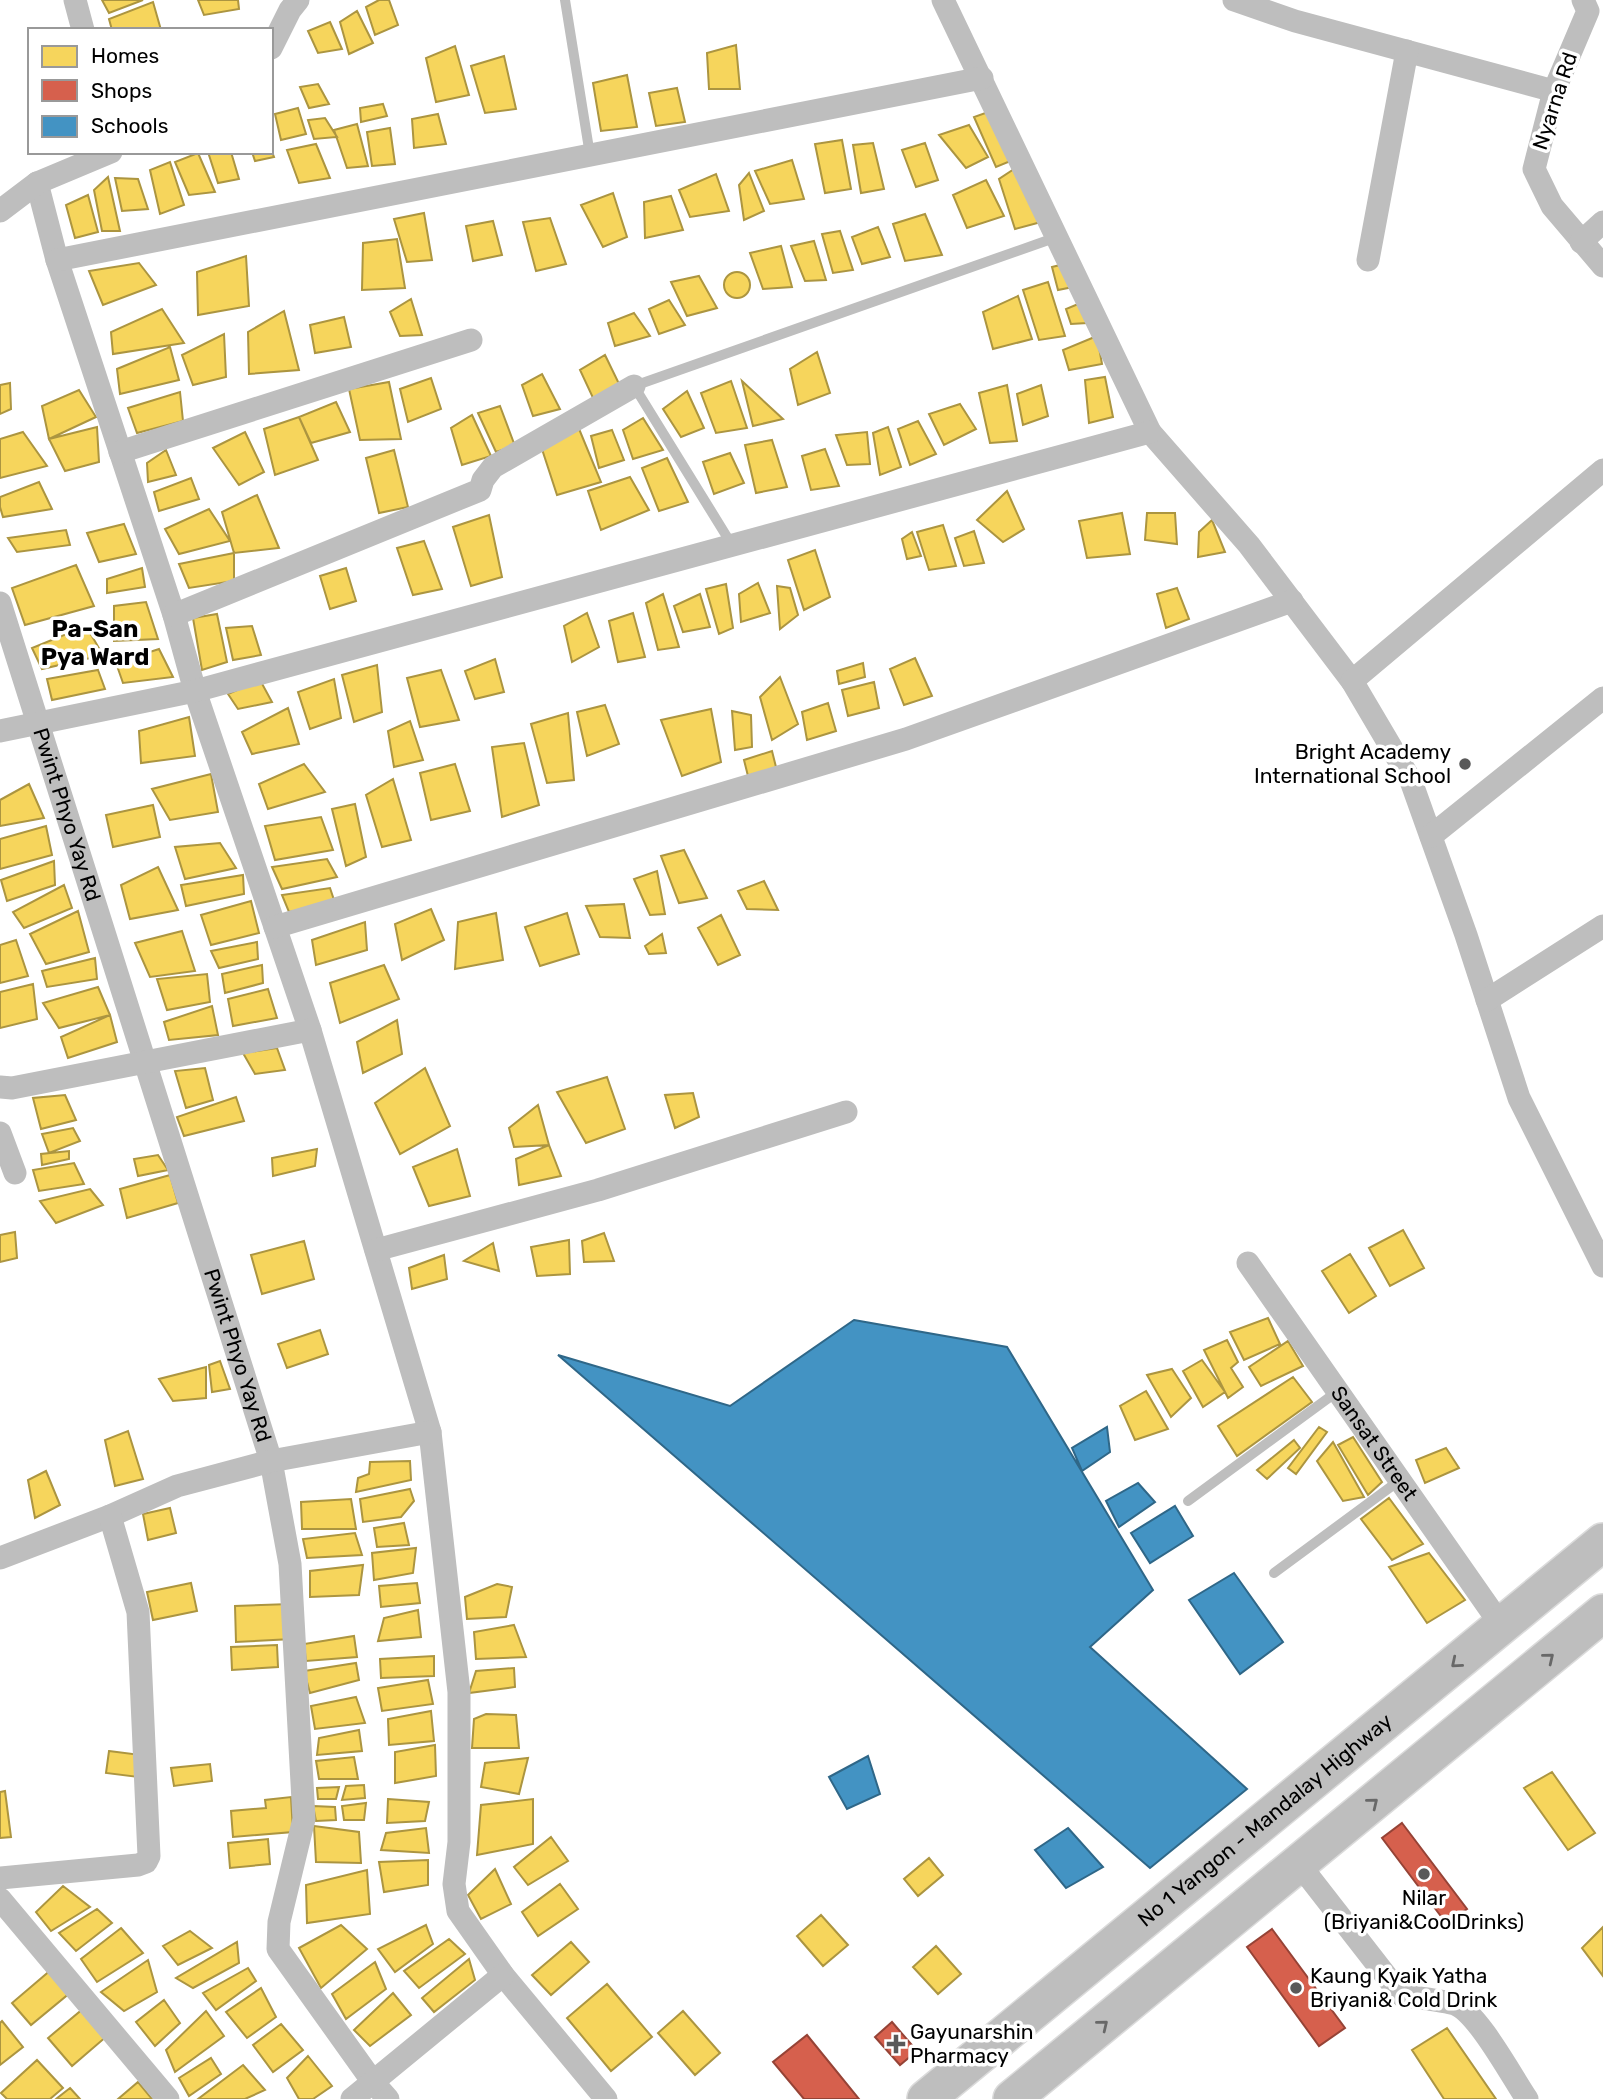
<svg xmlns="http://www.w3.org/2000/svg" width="1603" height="2099" font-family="Rubik,sans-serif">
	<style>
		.homes { fill: #f6d55c; stroke: #ac9540; stroke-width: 2 }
		.shops { fill: #d6604d; stroke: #964336; stroke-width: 2 }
		.schools { fill: #4393c3; stroke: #2f6788; stroke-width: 2 }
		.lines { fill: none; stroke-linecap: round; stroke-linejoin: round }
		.trunk-casing { stroke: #dbdbdb; stroke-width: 40 }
		.service { stroke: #bebebe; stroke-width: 10 }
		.minor { stroke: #bebebe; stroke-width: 23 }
		.trunk { stroke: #bebebe; stroke-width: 37 }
		.oneway { stroke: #686868 }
		.poi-dot { fill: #595959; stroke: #fff; stroke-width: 2.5 }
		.labels { text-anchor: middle; stroke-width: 7; stroke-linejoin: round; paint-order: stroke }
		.street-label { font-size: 21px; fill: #000; stroke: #fff }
		.poi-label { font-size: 21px; fill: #000; stroke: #fff; text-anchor: start }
		.quarter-label { font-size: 24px; font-weight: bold; fill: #000; stroke: #fff }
	</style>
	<rect width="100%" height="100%" fill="#fff"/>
	<!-- homes -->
	<path class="homes" d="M102,0H143L109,13Z
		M198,0H238L239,9L204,15Z
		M379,0H389L398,25L375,35L366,7Z
		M153,2L161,30H112L109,19Z
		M357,11L373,43L349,54L340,22Z
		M330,22L342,49L318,53L308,31Z
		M736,45L740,89H709L707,53Z
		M455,46L469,95L436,102L426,58Z
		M504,56L516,109L485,113L471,66Z
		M627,75L637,127L601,131L593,83Z
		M318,84L329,104L309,108L300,87Z
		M677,88L685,122L656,126L649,93Z
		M383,104L387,116L361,122L360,108Z
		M298,108L306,134L281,140L275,114Z
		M991,111L1013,160L996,167L974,117Z
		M438,114L446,144L414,148L412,119Z
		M325,118L337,137L314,139L308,120Z
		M357,124L368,166L347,168L334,130Z
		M969,125L988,157L966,168L939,135Z
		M390,128L395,164L372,166L367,132Z
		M842,140L851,189L825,193L815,144Z
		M873,143L884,189L861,193L853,145Z
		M925,143L938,180L916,187L902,150Z
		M316,144L330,178L299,183L287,150Z
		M271,149L274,157L255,161L252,152H271Z
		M208,152H231L239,179L218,183Z
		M198,153L215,192L189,195L175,162Z
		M792,160L804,199L770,204L755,171Z
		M170,162L184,205L160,214L150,170Z
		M1020,165L1041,222L1015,229L999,179Z
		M749,173L764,211L744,220L739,185Z
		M716,174L729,211L690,217L679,190Z
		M108,177L120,231H102L94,190Z
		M115,178L138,179L148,209L122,211Z
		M986,180L1004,216L967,228L953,195Z
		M613,193L627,237L603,247L581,205Z
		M88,195L98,232L75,238L66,205Z
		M671,196L683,230L645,238L644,202Z
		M424,213L432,260L407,262L394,219Z
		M925,214L942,255L905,261L893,224Z
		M550,218L566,264L536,271L523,222Z
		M493,221L502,255L473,261L466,226Z
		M878,227L890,257L862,264L852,237Z
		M840,231L853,270L833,273L822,234Z
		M397,239L405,288L362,290L363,243Z
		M814,241L826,280L805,281L791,246Z
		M781,246L792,287L763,289L750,253Z
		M246,256L249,306L198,315L197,272Z
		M139,263L156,285L103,305L89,271Z
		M1064,264L1073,287L1058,290L1052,267Z
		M724 285a13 13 0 1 1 26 0a13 13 0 1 1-26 0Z
		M699,276L717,308L687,316L671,282Z
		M1048,282L1065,336L1039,340L1023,290Z
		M1018,296L1032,339L993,349L983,312Z
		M411,299L422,335L400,336L390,312Z
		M669,300L685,325L659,334L649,309Z
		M1083,302L1087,323L1071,324L1066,309Z
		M162,309L184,343L113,354L111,332Z
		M284,311L299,370L249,374L248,332Z
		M634,313L650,336L615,346L608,323Z
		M344,317L351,347L315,353L310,325Z
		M224,334L226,377L193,385L182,355Z
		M1097,336L1102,364L1069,370L1063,350Z
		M170,347L179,380L120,394L117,369Z
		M817,352L830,393L798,405L790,369Z
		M605,355L622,390L594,400L580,370Z
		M542,374L560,409L533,416L522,385Z
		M1105,377L1113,417L1089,423L1085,380Z
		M431,378L441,409L408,422L400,389Z
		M731,381L747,428L716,433L701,393Z
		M742,381L783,419L753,426Z
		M389,382L401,439L360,440L349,389Z
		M10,383L11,409L0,414V385Z
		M1007,385L1017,441L990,443L979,393Z
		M1041,385L1048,416L1023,425L1017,394Z
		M79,390L96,417L49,439L42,406Z
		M687,391L704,428L681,437L663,409Z
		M180,392L183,421L137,433L128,408Z
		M336,402L350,432L311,443L299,417Z
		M960,404L976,429L944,445L929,414Z
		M500,406L515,446L496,452L478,413Z
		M472,415L491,456L462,465L451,428Z
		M299,417L318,460L275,475L264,429Z
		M643,418L663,450L633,459L623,430Z
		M918,421L936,454L910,465L898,429Z
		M577,424L601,482L557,495L540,443Z
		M97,427L99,462L65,471L49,439Z
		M888,427L901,467L880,475L873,433Z
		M612,430L624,460L599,468L591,436Z
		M23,432L47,466L0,478V439Z
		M245,432L264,472L239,485L213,448Z
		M867,432L870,464L847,465L836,435Z
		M772,440L787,487L756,493L745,445Z
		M825,449L839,486L811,490L802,456Z
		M166,450L176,475L148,482L147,463Z
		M394,450L408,507L379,513L366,458Z
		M730,453L744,483L714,494L703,462Z
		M667,458L688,502L659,511L642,468Z
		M630,477L649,510L601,530L588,491Z
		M191,478L199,499L159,511L154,492Z
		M39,482L52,509L3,517L0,507V497Z
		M1007,491L1024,529L1003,542L977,520Z
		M257,495L279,548L234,553L222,512Z
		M209,509L230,541L179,554L165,529Z
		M1122,513L1130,554L1087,558L1079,521Z
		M1147,513H1175L1177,544L1145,540Z
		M489,515L502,577L471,586L453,527Z
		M1212,520L1225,552L1198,557L1199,532Z
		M124,524L136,554L99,562L87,533Z
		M943,525L956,566L929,570L917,532Z
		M66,530L70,545L17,552L8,538Z
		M974,531L984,563L964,566L955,538Z
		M912,532L921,556L907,559L902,539Z
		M424,541L442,589L413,595L397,548Z
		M815,550L830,597L804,610L788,560Z
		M234,553V581L189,588L179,564Z
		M76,565L94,606L25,625L12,588Z
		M142,568L145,587L107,593V579Z
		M346,568L356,601L330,609L320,576Z
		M758,583L770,613L741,622L739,594Z
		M726,584L733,628L719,634L706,589Z
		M777,586L790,588L798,615L780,629Z
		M1177,588L1189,619L1166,628L1157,594Z
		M663,594L679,647L658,650L646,603Z
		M700,594L710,627L683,632L674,606Z
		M146,602L158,639L114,641V606Z
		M587,613L599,647L572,662L564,626Z
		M633,613L645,657L618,662L609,621Z
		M217,614L227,662L202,670L193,618Z
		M86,626L103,655L42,669L32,648Z
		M252,626L261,655L233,660L226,628Z
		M159,649L173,677L123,683L116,663Z
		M915,658L932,696L904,705L890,669Z
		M495,659L504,692L475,699L465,671Z
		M863,663L865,677L839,684L837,671Z
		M377,665L382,712L354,722L342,675Z
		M98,670L105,689L52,700L47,679Z
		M441,670L459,720L420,727L407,678Z
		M780,677L798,724L772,740L760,697Z
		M334,679L341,718L310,729L298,692Z
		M260,680L272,702L238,709L228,694Z
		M874,682L879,708L848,716L842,690Z
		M828,703L836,731L807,740L802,712Z
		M605,705L619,744L587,756L577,712Z
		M288,708L299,744L252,754L242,732Z
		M711,709L721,762L682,776L661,720Z
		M732,711L751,715L752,747L735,750Z
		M568,713L574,780L547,783L531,724Z
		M189,717L195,756L141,763L139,731Z
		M410,721L423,760L394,767L388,731Z
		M524,743L539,805L502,817L492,747Z
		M772,751L778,775L748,776L744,760Z
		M304,764L325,792L268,809L259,784Z
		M455,764L470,811L431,820L420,773Z
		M211,774L218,812L170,820L152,789Z
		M393,779L411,840L382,847L366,795Z
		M29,784L44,818L0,826V800Z
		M355,804L366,857L346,866L332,809Z
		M153,805L160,837L113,847L106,815Z
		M321,817L333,850L275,860L265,826Z
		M46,826L52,855L0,869V839Z
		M220,843L236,868L185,879L175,847Z
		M684,850L707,898L679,903L661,856Z
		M327,859L337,877L282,889L272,867Z
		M54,861L55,885L7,901L1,880Z
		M158,867L178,910L130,919L121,885Z
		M657,871L665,914L650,915L634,879Z
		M243,875L244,894L186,906L181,885Z
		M764,881L778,910L747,909L738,891Z
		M64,885L72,908L24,928L13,912Z
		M330,888L336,906L289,912L282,895Z
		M251,901L259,933L211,945L201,915Z
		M624,904L630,938L600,937L586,906Z
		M431,909L444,940L402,960L395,924Z
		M78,911L89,952L46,964L30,934Z
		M496,913L503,960L455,969L458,922Z
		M567,913L579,954L540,966L525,927Z
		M721,915L740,955L718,965L698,928Z
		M365,922L367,950L316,965L312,940Z
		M182,931L195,971L150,977L135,943Z
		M662,934L666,953L649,954L645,946Z
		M16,940L28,976L0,983V945Z
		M257,942L258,959L219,968L211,951Z
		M95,958L97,979L47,987L42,971Z
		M262,965L263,983L225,993L222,974Z
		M384,965L399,999L340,1023L330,983Z
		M207,974L210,1002L167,1010L157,979Z
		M33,984L37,1019L0,1028V992Z
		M98,987L110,1015L59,1028L43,1003Z
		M268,989L277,1018L233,1026L228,999Z
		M212,1006L218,1035L169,1040L164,1022Z
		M110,1015L117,1042L68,1058L61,1037Z
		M397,1020L402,1054L363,1073L357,1042Z
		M277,1048L285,1070L255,1074L243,1053Z
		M205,1068L213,1100L186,1108L175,1071Z
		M425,1068L450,1126L400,1154L375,1103Z
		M607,1077L625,1129L586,1143L557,1092Z
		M693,1093L699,1117L675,1128L665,1095Z
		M65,1095L76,1120L41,1129L33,1098Z
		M236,1097L244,1121L184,1136L177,1117Z
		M538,1105L549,1145L514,1147L509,1128Z
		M73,1128L80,1141L49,1153L42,1134Z
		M549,1145L561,1176L519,1185L516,1159Z
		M317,1149L315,1166L273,1176L272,1158Z
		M457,1149L470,1196L429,1206L413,1167Z
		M69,1151V1159L42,1165L41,1154Z
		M158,1155L168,1170L138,1176L134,1159Z
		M74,1163L84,1184L39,1191L33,1170Z
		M170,1175L178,1203L127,1218L120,1189Z
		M90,1189L103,1205L56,1223L40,1201Z
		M1403,1230L1424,1268L1390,1286L1369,1248Z
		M15,1232L17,1258L0,1262V1235Z
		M604,1233L614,1261L584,1262L582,1241Z
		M569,1240L570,1274L537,1276L531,1247Z
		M304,1241L314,1279L262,1294L251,1255Z
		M493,1243L499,1271L464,1261Z
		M1350,1254L1376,1296L1349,1313L1322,1271Z
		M444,1255L447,1279L412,1289L409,1268Z
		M1268,1318L1280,1344L1244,1360L1230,1332Z
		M320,1330L328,1354L287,1368L278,1344Z
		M1227,1340L1238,1362L1231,1368L1243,1387L1228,1398L1204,1350Z
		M1288,1341L1303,1366L1261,1386L1249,1367Z
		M1202,1360L1225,1392L1203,1407L1183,1371Z
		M220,1361L230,1389L212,1392L209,1365Z
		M206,1367V1398L173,1401L159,1379Z
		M1172,1369L1191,1398L1171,1417L1147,1375Z
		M1293,1377L1312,1402L1237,1456L1218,1426Z
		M1146,1391L1168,1429L1135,1440L1120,1406Z
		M1319,1427L1327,1432L1296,1474L1288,1468Z
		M128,1431L143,1479L115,1486L105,1440Z
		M1353,1437L1382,1482L1368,1495L1338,1445Z
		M1294,1440L1300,1448L1267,1479L1257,1470Z
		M1333,1442L1364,1497L1343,1501L1317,1461Z
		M1446,1448L1459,1468L1425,1483L1416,1460Z
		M410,1461L411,1480L356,1492L358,1478L369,1474L370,1462Z
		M46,1471L60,1505L35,1518L28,1480Z
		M410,1489L414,1501L401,1517L363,1522L360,1499Z
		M1389,1498L1423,1544L1392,1560L1361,1519Z
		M351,1499L356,1529H302L301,1502Z
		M170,1508L176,1533L148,1540L143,1514Z
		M404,1523L409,1545L377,1547L374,1528Z
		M355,1533L362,1555L307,1558L303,1539Z
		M416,1548L413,1573L374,1580L372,1553Z
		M1429,1553L1465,1600L1427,1623L1389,1567Z
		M363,1565L359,1595L310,1597V1571Z
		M191,1583L197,1611L153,1620L147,1592Z
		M417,1583L420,1603L381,1607L379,1586Z
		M497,1584L512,1587L506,1617L467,1619L465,1597Z
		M290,1604L292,1639L236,1642L235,1606Z
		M418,1610L421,1637L378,1641L384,1618Z
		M514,1625L526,1657L476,1659L474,1632Z
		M354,1636L357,1657L306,1661L304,1644Z
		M277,1645L278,1667L232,1670L231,1647Z
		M434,1656V1676L381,1678L380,1659Z
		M356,1663L359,1680L310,1693L304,1671Z
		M514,1668L515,1687L469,1693L476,1671Z
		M428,1680L433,1704L382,1711L378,1688Z
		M356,1697L365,1723L315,1729L311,1706Z
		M431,1711L434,1741L389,1745L388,1719Z
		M486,1714L516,1715L519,1748H472L474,1719Z
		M359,1730L362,1751L317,1755L319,1738Z
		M435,1745L436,1776L395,1783V1752Z
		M109,1751L141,1755L138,1777L106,1773Z
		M354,1757L358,1779H319L316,1761Z
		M528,1758L519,1794L481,1787L485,1763Z
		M210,1764L212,1781L174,1786L171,1768Z
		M1552,1772L1595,1833L1568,1850L1524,1788Z
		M364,1785L365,1798L342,1800L346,1786Z
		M339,1787L336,1799H318L317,1788Z
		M5,1791L11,1837L0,1838V1792Z
		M291,1797L293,1832L233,1837L231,1811L266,1808L265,1800Z
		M388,1799L429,1802L425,1821L387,1823Z
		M533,1799V1844L477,1855L481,1805Z
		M366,1803L364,1820H344L342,1806Z
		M313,1806L335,1807L336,1820L316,1821Z
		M314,1826L359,1832L361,1863L316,1862Z
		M426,1828L429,1853L381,1850L386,1833Z
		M551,1837L568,1861L528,1885L514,1867Z
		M268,1839L270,1864L230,1868L228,1843Z
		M929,1858L943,1875L918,1896L904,1879Z
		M428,1860V1885L384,1892L379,1862Z
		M495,1869L511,1904L481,1919L468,1895Z
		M367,1870L370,1914L307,1923L306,1885Z
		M560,1884L578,1909L538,1936L522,1912Z
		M63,1886L90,1907L51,1931L36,1912Z
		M97,1909L112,1923L76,1951L59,1933Z
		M821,1915L848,1945L823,1966L797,1936Z
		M341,1925L367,1949L321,1988L299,1948Z
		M426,1925L433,1944L395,1972L378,1949Z
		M1603,1927V1976L1582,1948Z
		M121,1928L143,1953L97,1982L81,1959Z
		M190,1931L212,1948L178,1965L163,1946Z
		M449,1939L465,1954L419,1988L404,1971Z
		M237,1942L239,1963L193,1988L176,1978Z
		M571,1942L589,1962L551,1995L532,1975Z
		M936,1946L961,1974L938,1994L913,1967Z
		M469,1959L475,1980L434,2012L422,1998Z
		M148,1960L157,1992L124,2011L101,1992Z
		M375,1962L386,1989L346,2019L332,1994Z
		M248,1968L256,1981L216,2010L203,1993Z
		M52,1969L71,1992L31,2025L12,2003Z
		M607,1984L652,2037L611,2071L567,2018Z
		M261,1988L276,2017L247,2038L226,2012Z
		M393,1993L411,2015L370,2046L354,2030Z
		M164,2000L180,2023L155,2046L136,2022Z
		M84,2008L107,2036L72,2066L48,2038Z
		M206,2011L224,2036L175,2072L166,2050Z
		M683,2011L720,2053L695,2075L658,2033Z
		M2,2021L23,2047L0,2065V2023Z
		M281,2024L303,2050L273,2072L253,2045Z
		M1447,2028L1496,2099H1444L1412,2050Z
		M308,2056L332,2086L313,2099H299L287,2078Z
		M211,2058L221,2074L189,2096L179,2078Z
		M37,2060L63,2088L50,2099H7L1,2093Z
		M243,2065L265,2090L245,2099H198Z
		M138,2082L152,2099H118Z
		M70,2088L80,2099H56Z"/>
	<!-- shops -->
	<path class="shops" d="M1402,1823L1467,1909L1446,1923L1382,1838Z
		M1272,1929L1345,2028L1319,2046L1247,1947Z
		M892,2022L917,2051L900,2065L875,2037Z
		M807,2035L859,2099H804L773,2062Z"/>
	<!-- schools -->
	<path class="schools" d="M854,1320L1007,1347L1153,1590L1090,1647L1247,1789L1150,1868L558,1355L730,1406Z
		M1107,1427L1110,1452L1082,1471L1072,1448Z
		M1138,1483L1155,1502L1119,1527L1106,1501Z
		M1175,1506L1193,1536L1150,1563L1131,1533Z
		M1234,1573L1283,1642L1240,1674L1189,1600Z
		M868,1756L880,1794L847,1809L829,1777Z
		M1068,1828L1103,1867L1066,1888L1035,1850Z"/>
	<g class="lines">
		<!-- trunk casing -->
		<g class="trunk-casing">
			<g id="trunk">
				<path id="s3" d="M926,2099L1603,1542"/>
				<path d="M1012,2099L1603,1613"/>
			</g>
		</g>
		<!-- service -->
		<path class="service" d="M565,0L590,155
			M732,545L634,386L1057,237
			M1188,1501L1338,1391
			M1274,1573L1400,1480"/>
		<!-- minor -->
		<g class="minor">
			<path d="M75,0L83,30"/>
			<path d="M943,0L1150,432L1249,545L1352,681L1411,781L1466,935L1519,1098L1603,1266"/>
			<path d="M1234,0L1295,21L1554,91"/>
			<path d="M1583,0L1588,11L1554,91L1534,169L1552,206L1603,266"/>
			<path d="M271,48L290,10L298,0"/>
			<path d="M37,183L57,260L174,615L195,691L310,1030L430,1432L459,1692V1842L454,1884L458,1911L503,1975L606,2099"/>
			<path d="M0,211L37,183L111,152"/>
			<path d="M1581,242L1603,222"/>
			<path d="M57,260L982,78"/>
			<path d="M1368,260L1407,51"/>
			<path d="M120,452L471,340"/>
			<path id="s1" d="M0,603L271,1461L290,1564L304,1819L279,1922L278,1949L373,2082L388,2099"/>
			<path d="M174,615L480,490L483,480L493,467L634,386"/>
			<path d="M1352,681L1603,470"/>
			<path d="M0,731L195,691L1150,432"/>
			<path d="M1431,836L1603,698"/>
			<path d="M275,927L906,739L1292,601"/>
			<path d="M1487,1000L1603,926"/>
			<path d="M0,1087L12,1088L310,1030"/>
			<path d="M0,1133L15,1173"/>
			<path d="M376,1250L598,1190L846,1112"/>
			<path id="s2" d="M1248,1263L1501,1625"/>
			<path d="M0,1558L110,1516L177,1486L271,1461L430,1432"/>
			<path d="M1299,1864L1401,1995C1416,1998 1442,2000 1455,2004C1478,2013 1512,2077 1527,2099"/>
			<path d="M0,1878L138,1865L146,1862L149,1856L138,1612L110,1516"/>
			<path d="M0,1899L168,2099"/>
			<path d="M352,2099L503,1975"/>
		</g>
		<!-- trunk -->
		<use href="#trunk" class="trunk"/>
	</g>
	<!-- one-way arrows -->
	<defs><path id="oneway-chevron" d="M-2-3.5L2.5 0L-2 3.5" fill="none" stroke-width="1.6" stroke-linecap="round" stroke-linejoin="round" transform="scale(1.75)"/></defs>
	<g class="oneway">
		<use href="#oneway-chevron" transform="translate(1549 1658) rotate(-39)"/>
		<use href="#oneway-chevron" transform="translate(1456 1663) rotate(140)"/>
		<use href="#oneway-chevron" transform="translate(1373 1803) rotate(-39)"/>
		<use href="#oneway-chevron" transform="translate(1103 2025) rotate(-39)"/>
	</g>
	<!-- markers -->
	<g class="poi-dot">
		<circle cx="1465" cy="764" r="7"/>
		<circle cx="1424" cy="1874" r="7"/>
		<circle cx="1296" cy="1988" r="7"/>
		<path d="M892.5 2033.5h7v7h7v7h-7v7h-7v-7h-7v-7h7z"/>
	</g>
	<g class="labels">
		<!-- street labels -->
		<g class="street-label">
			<text transform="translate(1555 101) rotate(-72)" y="7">Nyarna Rd</text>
			<text dy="7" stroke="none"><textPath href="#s1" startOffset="222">Pwint Phyo Yay Rd</textPath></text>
			<text dy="7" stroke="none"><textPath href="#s1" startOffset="789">Pwint Phyo Yay Rd</textPath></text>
			<text dy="7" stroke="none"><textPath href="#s2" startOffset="220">Sansat Street</textPath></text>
			<text dy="7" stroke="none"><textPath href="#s3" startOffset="439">No 1 Yangon - Mandalay Highway</textPath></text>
		</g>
		<!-- poi labels -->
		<g class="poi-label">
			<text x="1451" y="759" text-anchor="end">Bright Academy<tspan x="1451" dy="24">International School</tspan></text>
			<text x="1424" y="1905" text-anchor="middle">Nilar<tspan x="1424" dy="24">(Briyani&amp;CoolDrinks)</tspan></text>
			<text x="1310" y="1983">Kaung Kyaik Yatha<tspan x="1310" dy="24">Briyani&amp; Cold Drink</tspan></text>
			<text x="910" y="2039">Gayunarshin<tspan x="910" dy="24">Pharmacy</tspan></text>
		</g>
		<!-- quarter labels -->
		<g class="quarter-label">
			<text x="95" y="637">Pa-San<tspan x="95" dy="28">Pya Ward</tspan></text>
		</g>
	</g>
	<!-- legend -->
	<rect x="28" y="28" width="245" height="126" fill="#ffffff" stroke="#999999" stroke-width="2"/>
	<rect x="42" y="46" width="35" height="21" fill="#f6d55c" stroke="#999999" stroke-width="2"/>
	<text x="91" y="63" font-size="21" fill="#000000">Homes</text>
	<rect x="42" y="80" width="35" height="21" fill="#d6604d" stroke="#999999" stroke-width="2"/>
	<text x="91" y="98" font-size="21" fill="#000000">Shops</text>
	<rect x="42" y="116" width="35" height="21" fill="#4393c3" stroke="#999999" stroke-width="2"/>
	<text x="91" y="133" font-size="21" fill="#000000">Schools</text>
</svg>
